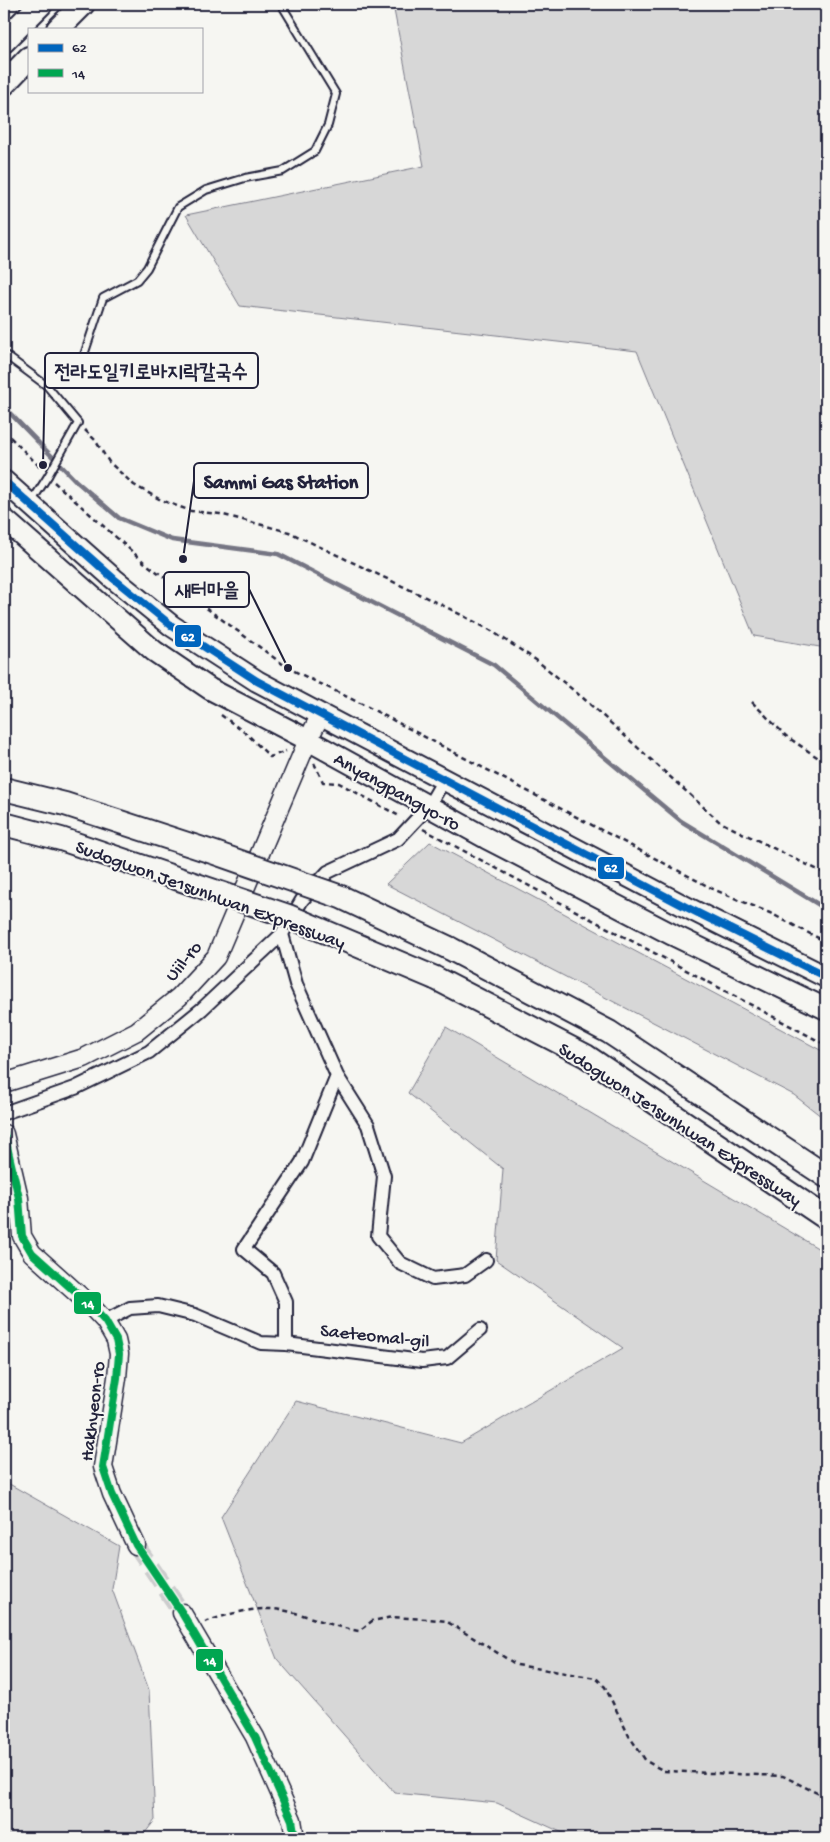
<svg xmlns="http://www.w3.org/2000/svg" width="830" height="1842" font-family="'Gochi Hand','Poor Story',sans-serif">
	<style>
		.green { fill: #d7d7d7; stroke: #7c7c89 }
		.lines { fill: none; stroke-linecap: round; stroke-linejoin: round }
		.stream { stroke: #757583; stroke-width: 4.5 }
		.secondary-tunnel { stroke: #cccccd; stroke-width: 18; stroke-dasharray: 18 9; stroke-linecap: butt }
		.lane-casing { stroke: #22223b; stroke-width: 10 }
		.street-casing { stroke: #22223b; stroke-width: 16 }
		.secondary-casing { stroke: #22223b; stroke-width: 21 }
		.primary-casing { stroke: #22223b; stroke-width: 24 }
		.highway-casing { stroke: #22223b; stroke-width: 26 }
		.path { stroke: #22223b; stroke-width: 2.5; stroke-dasharray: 5 4; stroke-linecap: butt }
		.lane { stroke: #f6f6f2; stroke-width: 6 }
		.street { stroke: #f6f6f2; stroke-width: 12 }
		.secondary { stroke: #f6f6f2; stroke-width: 18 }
		.primary { stroke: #f6f6f2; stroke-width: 20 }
		.highway { stroke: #f6f6f2; stroke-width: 22 }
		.lane-bridge-casing { stroke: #22223b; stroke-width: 10; stroke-linecap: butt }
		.highway-bridge-casing { stroke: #22223b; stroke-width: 26; stroke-linecap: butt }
		.lane-bridge { stroke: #f6f6f2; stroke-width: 6 }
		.highway-bridge { stroke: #f6f6f2; stroke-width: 22 }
		.bus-1-casing { stroke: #f6f6f2; stroke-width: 11 }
		.bus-2-casing { stroke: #f6f6f2; stroke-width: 11 }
		.bus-1 { stroke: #0065bd; stroke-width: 8 }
		.bus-2 { stroke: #00a651; stroke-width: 8 }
		.labels { text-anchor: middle; stroke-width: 4; stroke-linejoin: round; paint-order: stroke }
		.street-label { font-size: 19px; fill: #22223b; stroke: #f6f6f2 }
		.leader { fill: none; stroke: #22223b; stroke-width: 2 }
		.callout-dot { fill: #22223b; stroke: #f6f6f2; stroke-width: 2 }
		.callout { fill: #f6f6f2; stroke: #22223b; stroke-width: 2 }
		.callout-label { font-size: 20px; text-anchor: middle; font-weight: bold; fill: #22223b }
		.line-badge { stroke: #f6f6f2; stroke-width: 2 }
		.badge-label { font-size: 14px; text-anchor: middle; font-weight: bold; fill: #fff }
	</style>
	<rect width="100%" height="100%" fill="#f6f6f2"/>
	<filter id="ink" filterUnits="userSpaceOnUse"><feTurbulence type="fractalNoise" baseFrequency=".02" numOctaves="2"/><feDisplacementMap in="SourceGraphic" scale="10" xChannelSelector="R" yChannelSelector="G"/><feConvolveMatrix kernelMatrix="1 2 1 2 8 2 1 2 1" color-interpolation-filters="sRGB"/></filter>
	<g filter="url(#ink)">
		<!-- green -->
		<path class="green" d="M387,4H826V648L754,636L637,351L240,306L186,215L424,166L394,10Z
			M430,842L826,1053V1120L794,1095L386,884Z
			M446,1027L826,1253V1838H574L497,1803L395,1793L277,1659L221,1517L296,1401L461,1443L623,1348L496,1260L503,1169L408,1093Z
			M4,1481L119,1546L112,1589L149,1690L155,1820L141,1838H4Z"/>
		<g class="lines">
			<!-- stream -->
			<path class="stream" d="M4,407L76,481L119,518L172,540L278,554L494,665L681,821L821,906L826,907"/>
			<!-- secondary-tunnel -->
			<path class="secondary-tunnel" d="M136,1545L182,1613"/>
			<!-- lane casing -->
			<g class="lane-casing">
				<path id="lane" d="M4,354L47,386L78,423L74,430
					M47,386L84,355L103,298L137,280L147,268L178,207L206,190L245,178L283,171L315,151L328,125L336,94L281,4
					M32,501L48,476"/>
			</g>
			<!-- street casing -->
			<g class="street-casing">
				<path id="street" d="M337,1076L368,1125L384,1176L378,1236L400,1263L433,1279L465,1275L486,1260
					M4,1113L75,1088L149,1052L202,1009L282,934
					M105,1321L130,1308L158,1306L195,1315L261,1343L286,1344L422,1361L447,1358L480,1330
					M286,1344V1302L273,1273L244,1249L302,1162L337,1076L296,984L282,934L302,900L328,872L398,839L428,807L445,778"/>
			</g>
			<!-- secondary casing -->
			<g class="secondary-casing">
				<path id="secondary" d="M4,1083L84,1058L137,1031L179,997L216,957L308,740L321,714
					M4,1134L19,1198L22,1236L32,1253L90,1305L105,1321L116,1340L119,1354L117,1378L103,1467L112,1494L136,1545
					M182,1613L255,1737L292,1820L295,1838"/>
			</g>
			<!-- primary casing -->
			<g class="primary-casing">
				<path id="primary" d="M4,481L114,579L172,626L257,681L686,907L826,977
					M4,519L154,651L210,689L308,740L486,838L673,935L826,1009"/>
			</g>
			<!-- highway casing -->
			<g class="highway-casing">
				<path id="highway" d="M58,29L83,4
					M4,41L41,4
					M4,84L29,58
					M449,948L609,1032L826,1176
					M435,978L586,1056L826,1218"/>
			</g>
			<!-- path -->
			<path class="path" d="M85,430L95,440L109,462L134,485L161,500L191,511L220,514L289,532L448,608L490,630L536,660L583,698L720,822L826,874
				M4,431L42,469
				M54,482L145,563L288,668L368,707L715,890L770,913L826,942
				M752,702L786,736L826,763
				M221,715L248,735L270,757L286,751
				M314,763L323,782L339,783L401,817
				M423,829L826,1045
				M205,1622C228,1614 256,1606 281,1610C307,1614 332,1627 359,1631L372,1621L392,1617L428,1619L446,1621L517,1665L596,1678L605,1687L629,1736L646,1761L664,1771L783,1776L817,1793L826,1808"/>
			<!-- lane -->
			<use href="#lane" class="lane"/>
			<!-- street -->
			<use href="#street" class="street"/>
			<!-- secondary -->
			<use href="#secondary" class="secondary"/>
			<!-- primary -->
			<use href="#primary" class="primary"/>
			<!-- highway -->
			<use href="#highway" class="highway"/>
			<!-- lane-bridge casing -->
			<g class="lane-bridge-casing">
				<path id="lane-bridge" d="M48,476L74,430"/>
			</g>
			<!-- highway-bridge casing -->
			<g class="highway-bridge-casing">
				<path id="highway-bridge" d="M4,789L65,804L215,853L341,897L449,948
					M4,824L61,839L288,916L435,978"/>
			</g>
			<!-- lane-bridge -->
			<use href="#lane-bridge" class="lane-bridge"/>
			<!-- highway-bridge -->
			<use href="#highway-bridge" class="highway-bridge"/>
			<!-- bus-1 casing -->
			<g class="bus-1-casing">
				<path id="bus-1" d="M4,481L114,579L172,626L257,681L686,907L826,977"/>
			</g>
			<!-- bus-2 casing -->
			<g class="bus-2-casing">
				<path id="bus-2" d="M4,1134L19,1198L22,1236L32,1253L90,1305L105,1321L116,1340L119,1354L117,1378L103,1467L112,1494L136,1545L182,1613L255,1737L292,1820L295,1838"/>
			</g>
			<!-- bus-1 -->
			<use href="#bus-1" class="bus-1"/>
			<!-- bus-2 -->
			<use href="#bus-2" class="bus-2"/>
		</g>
	</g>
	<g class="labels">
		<!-- street labels -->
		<g class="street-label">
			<text transform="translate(398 790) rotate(29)" y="7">Anyangpangyo-ro</text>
			<text transform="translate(211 893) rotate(20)" y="7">Sudogwon Je1sunhwan Expressway</text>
			<text transform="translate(182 960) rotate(-50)" y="7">Uiil-ro</text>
			<text transform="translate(681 1123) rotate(33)" y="7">Sudogwon Je1sunhwan Expressway</text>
			<text transform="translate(375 1334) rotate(6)" y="7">Saeteomal-gil</text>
			<text transform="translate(91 1411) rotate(-83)" y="7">Hakhyeon-ro</text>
		</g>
	</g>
	<!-- callouts -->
	<path class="leader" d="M43 465L45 371M183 559L194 481M288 668L249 589"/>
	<g class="callout-dot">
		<circle cx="43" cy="465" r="5"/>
		<circle cx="183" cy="559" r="5"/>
		<circle cx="288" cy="668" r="5"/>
	</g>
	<g class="callout">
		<rect x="45" y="353" width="213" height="35" rx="5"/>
		<rect x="194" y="463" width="174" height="35" rx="5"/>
		<rect x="164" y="572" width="85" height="35" rx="5"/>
	</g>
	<g class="callout-label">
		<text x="151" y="378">전라도일키로바지락칼국수</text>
		<text x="281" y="488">Sammi Gas Station</text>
		<text x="207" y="596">새터마을</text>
	</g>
	<g class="line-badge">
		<rect x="174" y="624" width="28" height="24" rx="5" fill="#0065bd"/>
		<rect x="597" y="856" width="28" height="24" rx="5" fill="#0065bd"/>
		<rect x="73" y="1291" width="29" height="24" rx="5" fill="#00a651"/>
		<rect x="195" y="1648" width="29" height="24" rx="5" fill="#00a651"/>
	</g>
	<g class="badge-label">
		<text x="188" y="641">62</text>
		<text x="611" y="872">62</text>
		<text x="88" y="1308">14</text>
		<text x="210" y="1665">14</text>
	</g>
	<!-- margin -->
	<rect width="830" height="1842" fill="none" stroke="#f6f6f2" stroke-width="20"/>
	<rect x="10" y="10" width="810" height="1822" fill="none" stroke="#22223b" stroke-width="2" filter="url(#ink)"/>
	<!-- legend -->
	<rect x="28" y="28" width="175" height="65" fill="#f6f6f2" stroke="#a1a1a9"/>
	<rect x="38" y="44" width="25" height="8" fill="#0065bd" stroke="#a1a1a9"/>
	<text x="72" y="52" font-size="15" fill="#22223b">62</text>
	<rect x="38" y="69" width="25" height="8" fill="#00a651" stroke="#a1a1a9"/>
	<text x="72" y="78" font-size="15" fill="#22223b">14</text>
</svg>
